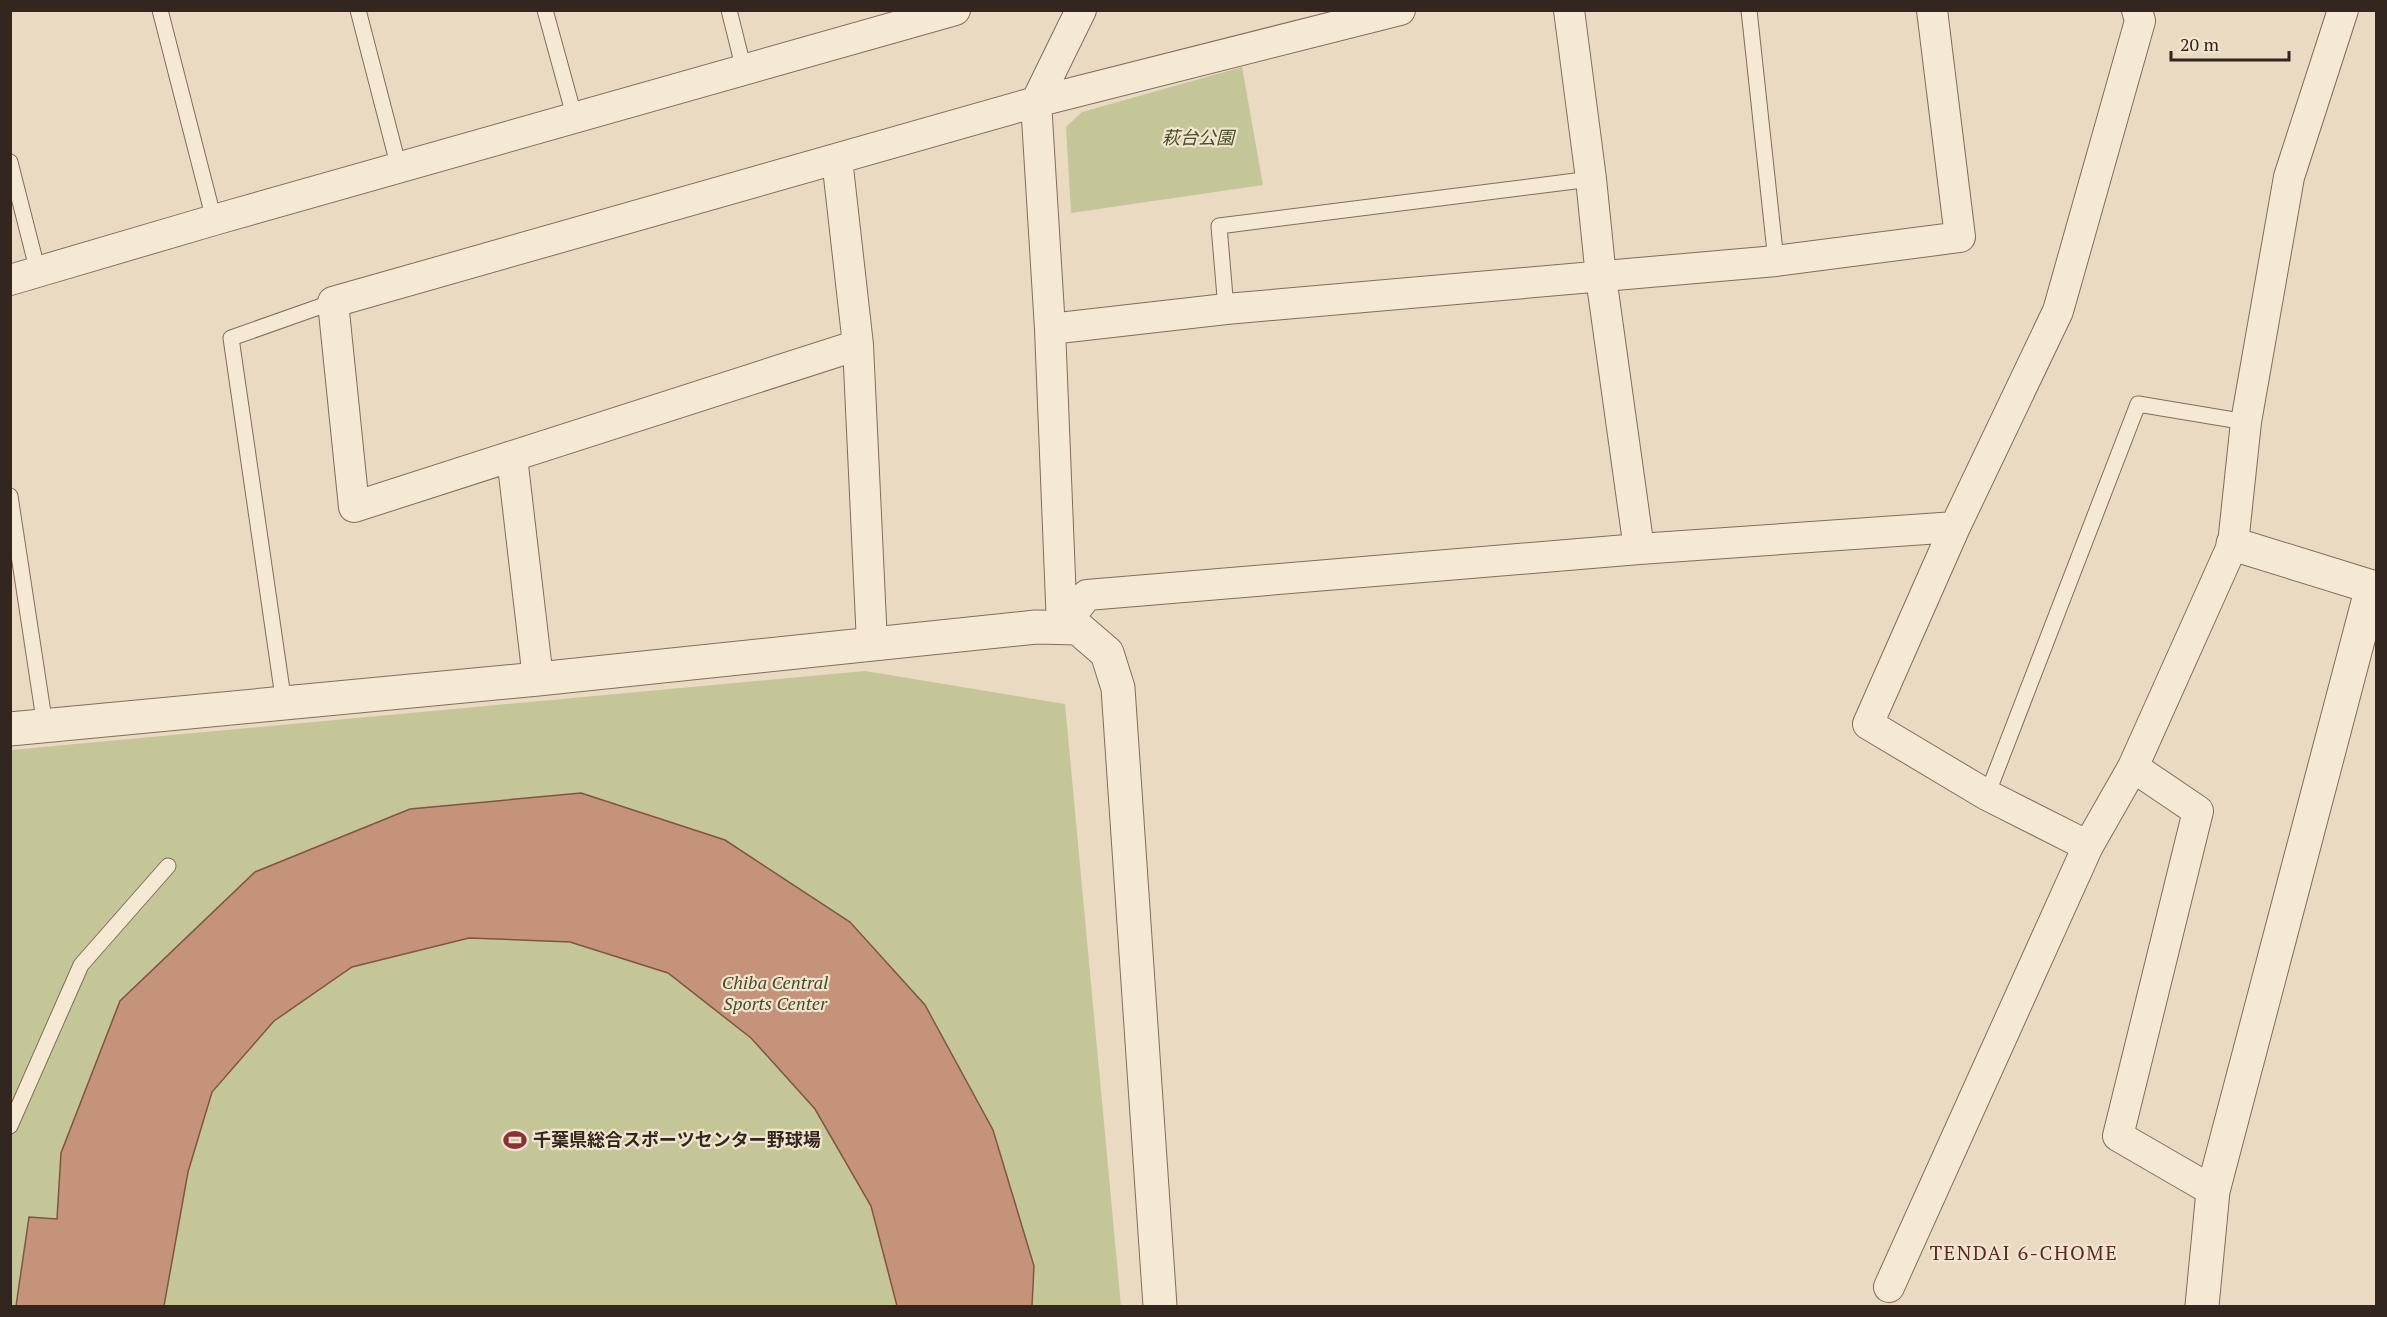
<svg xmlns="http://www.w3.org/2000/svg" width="2387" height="1317" font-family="'PT Serif','Noto Sans JP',serif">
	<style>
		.green { fill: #c5c697 }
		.building { fill: #c5937a; stroke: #7f5542; stroke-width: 1.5 }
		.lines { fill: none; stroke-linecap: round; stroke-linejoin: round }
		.service-casing { stroke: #826c5b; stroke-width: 17 }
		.minor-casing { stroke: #826c5b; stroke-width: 32 }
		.tertiary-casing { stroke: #826c5b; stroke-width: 35 }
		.service { stroke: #f5e9d4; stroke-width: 15 }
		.minor { stroke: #f5e9d4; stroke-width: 30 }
		.tertiary { stroke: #f5e9d4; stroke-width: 33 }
		.labels { text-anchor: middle; stroke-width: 4.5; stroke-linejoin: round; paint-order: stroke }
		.park-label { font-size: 18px; font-style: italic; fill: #474d26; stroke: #f2e5d0 }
		.poi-label { font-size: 18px; font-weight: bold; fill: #33261e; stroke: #f2e5d0; text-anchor: start }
		.neighbourhood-label { font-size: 20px; letter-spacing: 1.5px; fill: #5c2821; stroke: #f2e5d0 }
	</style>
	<rect width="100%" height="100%" fill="#eadac2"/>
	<!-- green -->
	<path class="green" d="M1242,67L1263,185L1071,213L1066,127L1082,112Z
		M865,671L1065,704L1121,1306H11V750Z"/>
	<!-- building -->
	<path class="building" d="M581,793L725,840L850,922L925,1005L993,1130L1034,1266L1032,1306H897L871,1206L815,1109L751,1038L668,973L570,942L469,938L352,967L274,1021L212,1092L188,1172L164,1306H16L29,1217L57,1219L61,1153L120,1001L255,872L410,809Z"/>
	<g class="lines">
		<!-- service casing -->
		<g class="service-casing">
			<path id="service" d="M160,10L214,220
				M358,10L399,168
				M545,10L575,119
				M729,10L744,70
				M1749,10L1776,261
				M10,162L38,272
				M1226,309L1219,226L1591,179
				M10,496L45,726
				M284,704L231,338L333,302
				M1987,795L2138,404L2246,422
				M10,1126L81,965L168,866"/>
		</g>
		<!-- minor casing -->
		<g class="minor-casing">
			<path id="minor" d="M1081,10L1036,102L1050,329L1062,627L1087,595L1639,549L1955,527
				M1569,10L1591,179L1601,277L1639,549
				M837,159L858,345L872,643
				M10,280L214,220L955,10
				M1050,329L1226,309L1776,261L1960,237L1932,10
				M858,345L354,507L333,302L1036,102L1400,10
				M512,457L538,679
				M2133,767L2198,811L2118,1136L2213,1191
				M2088,846L1987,795L1868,724L1955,527L2058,311L2140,21L2137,10
				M1889,1287L2088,846L2133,767L2233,544L2246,422L2289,177L2343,10"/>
		</g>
		<!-- tertiary casing -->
		<g class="tertiary-casing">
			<path id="tertiary" d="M10,729L538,679L1036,627L1078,628L1107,653L1118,688L1160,1306
				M2202,1306L2213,1191L2372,587L2233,544"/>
		</g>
		<!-- service -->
		<use href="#service" class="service"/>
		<!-- minor -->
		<use href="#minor" class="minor"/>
		<!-- tertiary -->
		<use href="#tertiary" class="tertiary"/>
	</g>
	<!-- icons -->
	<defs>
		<g id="stadium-bare" transform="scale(1.8)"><path d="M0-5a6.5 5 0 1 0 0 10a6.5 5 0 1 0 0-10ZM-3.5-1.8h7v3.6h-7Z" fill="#8c3038" stroke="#f2e5d0" stroke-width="2.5" paint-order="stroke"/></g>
	</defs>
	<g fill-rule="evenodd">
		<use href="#stadium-bare" x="515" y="1140"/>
	</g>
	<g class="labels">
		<!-- park labels -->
		<g class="park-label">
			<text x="1198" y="144">萩台公園</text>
			<text x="775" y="989">Chiba Central<tspan x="775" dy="21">Sports Center</tspan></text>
		</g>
		<!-- poi labels -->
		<g class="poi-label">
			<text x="533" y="1146">千葉県総合スポーツセンター野球場</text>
		</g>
		<!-- neighbourhood labels -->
		<g class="neighbourhood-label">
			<text x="2024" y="1260">TENDAI 6-CHOME</text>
		</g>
	</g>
	<!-- border -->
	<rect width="2387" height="1317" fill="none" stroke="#33261e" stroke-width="24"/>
	<!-- scale -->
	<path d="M2171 51v9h118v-9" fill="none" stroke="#33261e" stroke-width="3"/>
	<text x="2180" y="51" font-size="18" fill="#33261e" stroke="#f2e5d0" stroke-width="4.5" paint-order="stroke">20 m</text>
</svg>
